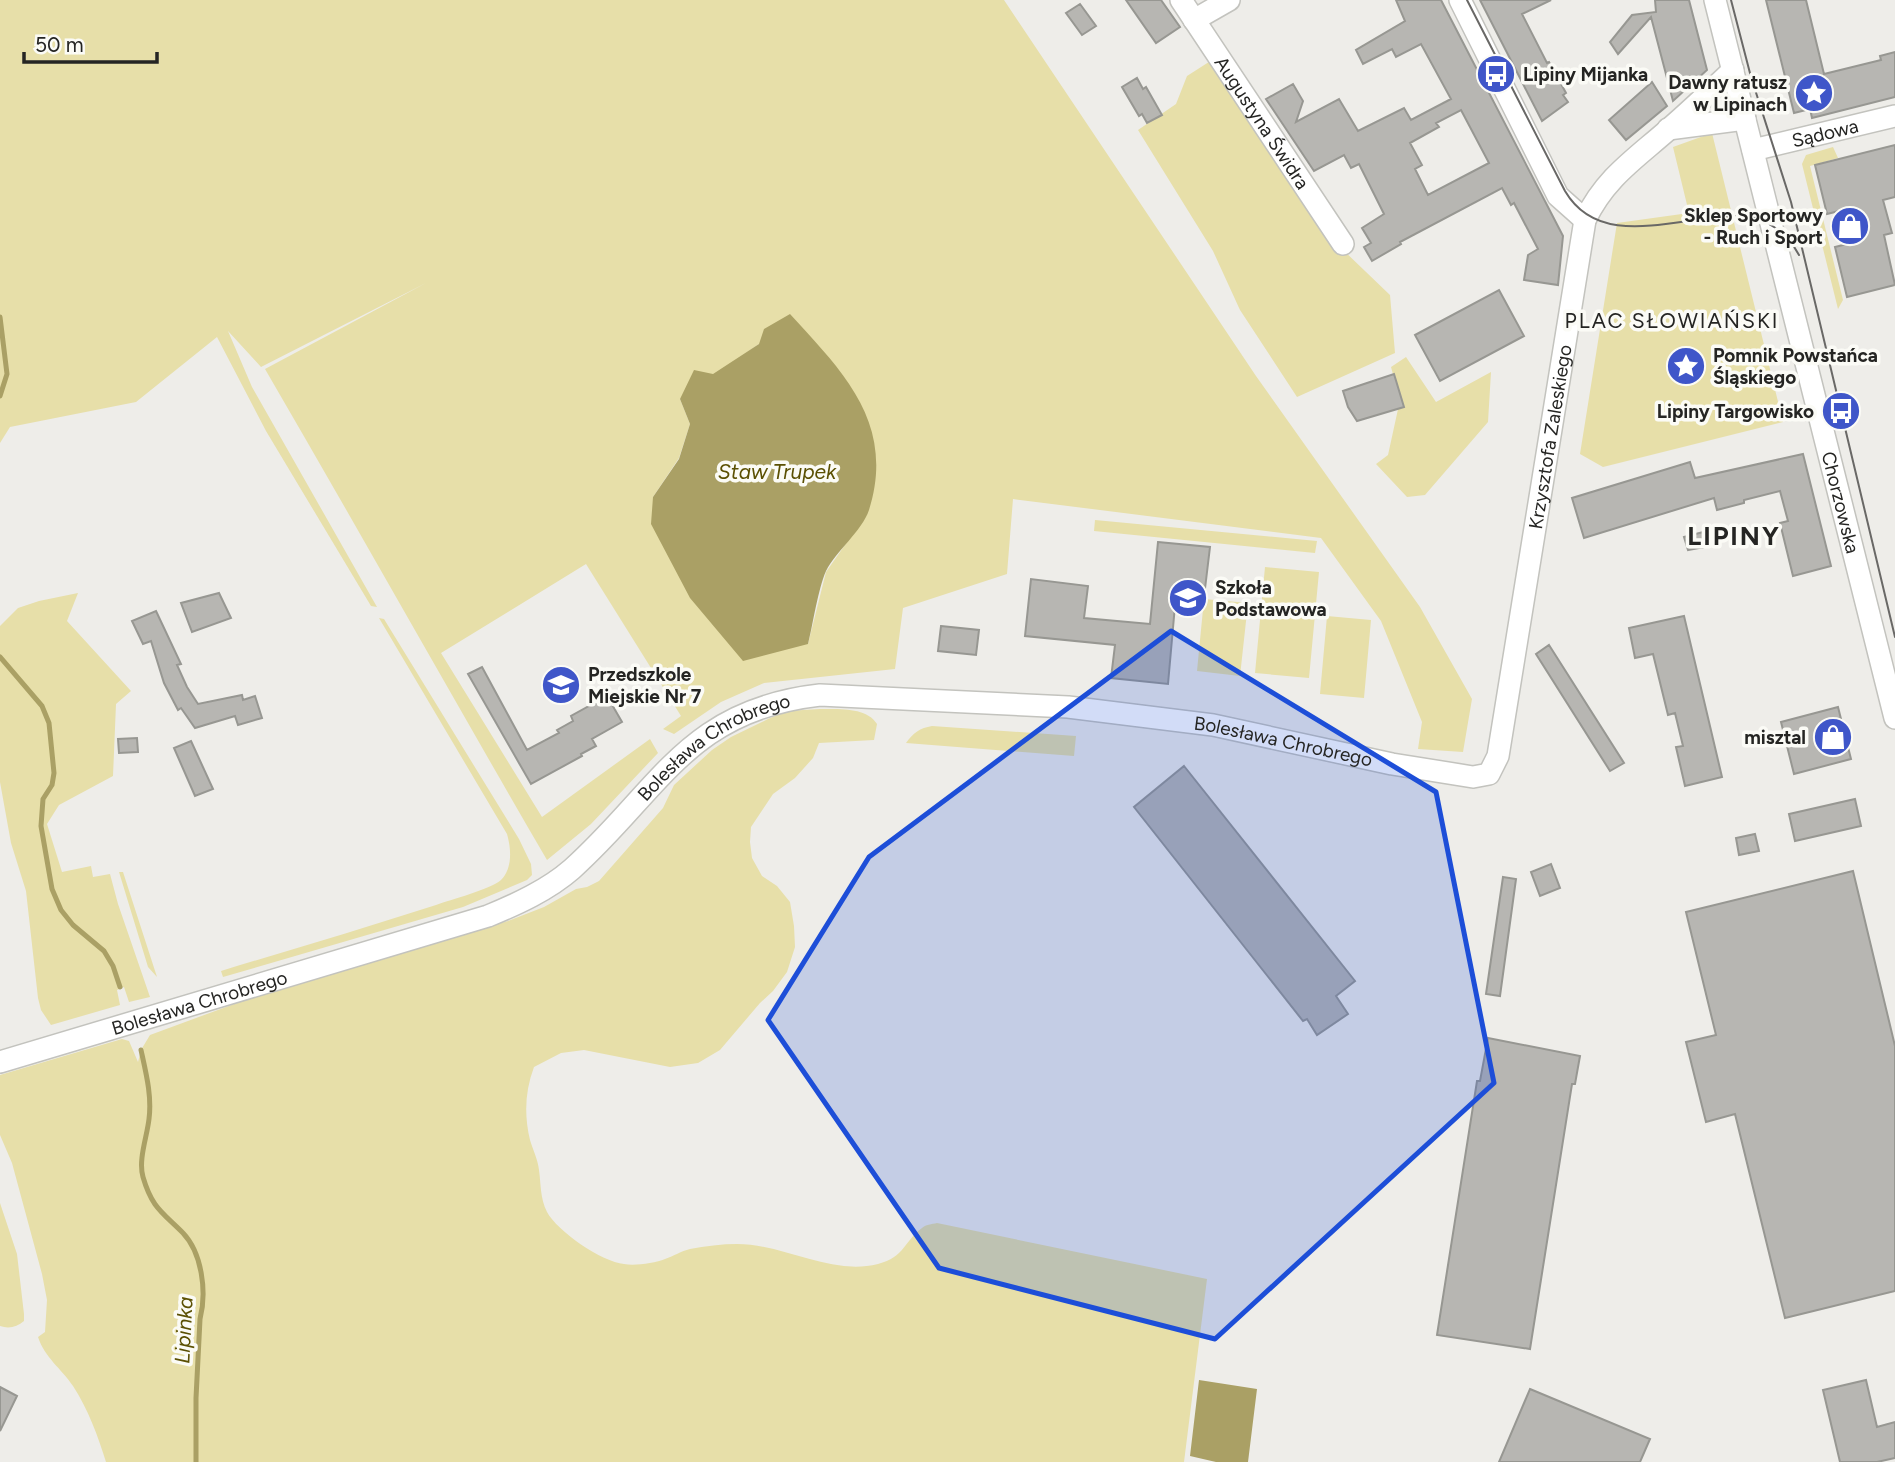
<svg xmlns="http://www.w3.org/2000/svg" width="1895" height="1462" font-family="Figtree,sans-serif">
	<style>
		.green { fill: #e7dfa9; fill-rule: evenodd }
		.water { fill: #aaa065 }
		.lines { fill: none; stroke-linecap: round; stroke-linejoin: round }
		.stream { stroke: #aaa065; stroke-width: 5 }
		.building { fill: #b7b6b2; stroke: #979792; stroke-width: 2; fill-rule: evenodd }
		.minor-casing { stroke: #c3c3be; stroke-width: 24 }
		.minor { stroke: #fff; stroke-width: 21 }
		.tram { stroke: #696866; stroke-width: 2 }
		.marked { fill: #1d4ed8; fill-opacity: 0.2; stroke: #1d4ed8; stroke-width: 5; stroke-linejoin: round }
		.labels { text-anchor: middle; stroke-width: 7; stroke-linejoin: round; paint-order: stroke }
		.poi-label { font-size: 19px; font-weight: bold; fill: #252523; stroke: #fbfbf6; text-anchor: start }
		.street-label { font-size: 19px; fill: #252523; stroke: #fbfbf6 }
		.neighbourhood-label { font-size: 21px; letter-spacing: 2px; fill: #252523; stroke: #fbfbf6 }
		.water-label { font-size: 21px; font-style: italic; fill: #5b5003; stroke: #fbfbf6 }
		.district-label { font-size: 26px; font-weight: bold; letter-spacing: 2px; fill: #252523; stroke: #fbfbf6 }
	</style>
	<rect width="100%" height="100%" fill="#eeede9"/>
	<!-- green -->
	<path class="green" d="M0,0H1004L1256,376L1420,607L1472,699L1463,752L1418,749L1422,722L1381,621L1321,538L1013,499L1007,574L903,608L895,669L764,683L721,702L674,734L663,729L681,716L586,564L441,653L542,817L650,739L658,753L591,824L547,860C452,697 360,532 265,369L426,283L261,367L228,331L252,387L377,607L371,606L266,431L217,337L136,402L10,427L0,443ZM759,344L868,512L826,572L808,644L653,497L679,458L690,424L680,399Z
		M1212,60L1340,247L1390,295L1395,353L1297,397L1240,310L1213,251L1138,130L1176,104L1187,76Z
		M1712,133L1783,422L1603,467L1580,454L1617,223L1689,213L1673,147Z
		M1833,147L1838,158L1810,166L1843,300L1838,309L1802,164L1806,155Z
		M1406,357L1436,402L1491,372L1488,422L1425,495L1407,497L1376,464L1388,455L1400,400L1391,367Z
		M1095,520L1317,541L1315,553L1094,531Z
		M1265,567L1319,572L1309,678L1255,673Z
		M78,593L67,621L131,691L116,704L113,776L59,805L47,824L62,872L91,866L93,877L110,874L118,904L150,997L129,1002L124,987L117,990L120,1005L51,1025L41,1010L38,998L26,891L11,843L0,782V626L18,608L39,601Z
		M1204,599L1248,603L1240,676L1197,671Z
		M1327,616L1371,620L1364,698L1320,694Z
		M379,618L384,619L519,839L531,864L532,875L527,880L463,907L223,977L221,971C293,949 365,928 436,905C450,900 491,889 501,880C513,868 511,848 507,834Z
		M820,709C838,709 867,707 877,724L874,740L819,743L813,758L795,778L773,794L751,827L750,842L752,858L762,876L777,886L790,902L794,926L795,947L787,972L773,991L760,1003L720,1050L698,1063L670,1067L584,1050L561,1053L534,1067C525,1091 524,1115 530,1140C533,1150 538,1160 539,1170C541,1184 540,1198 547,1212C557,1231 602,1262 624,1264C635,1266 655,1263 665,1259C674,1256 681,1251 690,1249C705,1246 722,1244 737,1244C784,1244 831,1276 878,1264C905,1257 904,1241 922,1228C925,1225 932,1224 937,1223L1207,1279L1184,1462H106C98,1436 88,1409 73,1386C61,1368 45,1358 38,1337L45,1332L47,1300L42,1274L12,1163L0,1135V1075L122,1039L129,1041L138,1062L141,1050L150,1035L272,990L508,921L544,907L576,889L587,887L599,881L663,808L674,785L712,750L731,737L768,719L787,711Z
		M932,726L1076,736L1074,756L906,743C913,733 920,728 932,726Z
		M119,872H123L157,977L148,967Z
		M0,1203L17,1254L24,1314V1321C17,1327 9,1329 0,1326Z"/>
	<!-- water -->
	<path class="water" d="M790,314C843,372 896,423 869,510C862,531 836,551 826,571C818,589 813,624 808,644L743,661L690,598L651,524L653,497L679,459L690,424L680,399L694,370L713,374L759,344L764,329Z
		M1199,1380L1257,1389L1248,1462H1216L1190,1456Z"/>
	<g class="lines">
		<!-- stream -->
		<path class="stream" d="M0,317L7,374L0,396
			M0,657L42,706L49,723L54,773L52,785L43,799L41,826L52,889L61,910L73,925L104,951L113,966L120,987
			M141,1050C146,1073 152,1096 149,1119C147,1137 138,1160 143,1177C152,1208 162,1212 183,1233C202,1253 207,1292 200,1319L196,1398V1462"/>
	</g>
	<!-- building -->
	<path class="building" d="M1126,0H1161L1180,27L1156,43Z
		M1396,0H1441L1563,236L1558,285L1524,280L1528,255L1538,249L1514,203L1511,205L1502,188L1400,242L1401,244L1372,261L1364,247L1371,243L1362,228L1384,214L1359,164L1351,168L1344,155L1314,171L1266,99L1293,84L1303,101L1296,122L1339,99L1358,131L1404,108L1411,120L1451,99L1421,44L1396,57L1392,49L1363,64L1356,50L1405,21ZM1461,110L1489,163L1428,195L1415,169L1422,165L1410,143L1439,127L1436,123Z
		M1480,0H1551L1522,14L1547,63L1549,62L1566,93L1563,95L1568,102L1542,121Z
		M1655,0H1689L1707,70L1673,101L1651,17L1618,54L1610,42L1632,15L1656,12Z
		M1766,0H1806L1824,74L1881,60L1880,56L1895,52V97L1812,118L1810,109L1794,113Z
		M1080,4L1096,26L1082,35L1066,13Z
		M1137,78L1143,89L1146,87L1162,115L1147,123L1142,114L1139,116L1122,87Z
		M1652,82L1667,106L1626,140L1609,120Z
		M1895,145V197L1883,200L1892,233L1884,235L1895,285L1847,297L1835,247L1851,243L1843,210L1827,214L1815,165Z
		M1499,290L1524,336L1440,381L1415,335Z
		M1394,374L1404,407L1357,421L1348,407L1343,391Z
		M1803,454L1831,566L1793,576L1780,523L1788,521L1780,491L1744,500V503L1717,510L1714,498L1584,538L1572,498L1690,462L1695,478Z
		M1711,530L1715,545L1688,550L1684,537Z
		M1158,542L1210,547L1204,597L1176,594L1168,684L1111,678L1115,645L1025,636L1031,579L1088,586L1084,618L1150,624Z
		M219,593L231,618L192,632L181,603Z
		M156,611L181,664L177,665L187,687L198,704L242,695L243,700L255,696L262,718L238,725L235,716L195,728L181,708L178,710L164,683L151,641L143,644L132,621Z
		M1684,616L1722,777L1685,786L1676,747L1683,746L1675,713L1668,715L1653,654L1635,658L1629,628Z
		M941,626L979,630L976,655L938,651Z
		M1549,645L1624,763L1610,771L1536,654Z
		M482,667L527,750L559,733L557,730L573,721L571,716L607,696L622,722L592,739L596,746L581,754L582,756L531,784L468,674Z
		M1838,707L1851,759L1794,774L1781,722Z
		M137,738L138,752L119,753L118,739Z
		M191,741L213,789L195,796L174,748Z
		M1184,766L1355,981L1336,996L1348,1014L1317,1035L1307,1019L1303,1021L1134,807Z
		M1855,799L1861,826L1795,841L1789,814Z
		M1755,834L1759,851L1739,855L1736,838Z
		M1551,864L1560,888L1540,896L1531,872Z
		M1853,871L1895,1046V1291L1785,1318L1735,1114L1706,1122L1686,1042L1716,1035L1686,912Z
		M1503,877L1516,879L1500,996L1486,994Z
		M1488,1038L1580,1056L1575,1084H1572L1530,1349L1437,1335L1477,1081H1480Z
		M1866,1380L1877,1427L1895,1422V1458L1877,1462H1840L1823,1390Z
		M0,1387L17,1396L0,1431Z
		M1530,1389L1650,1439L1640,1462H1499Z"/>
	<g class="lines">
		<!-- minor casing -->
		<g class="minor-casing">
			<g id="minor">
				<path id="s1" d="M1181,0L1343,244"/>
				<path d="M1460,0L1558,196L1585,220"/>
				<path id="s2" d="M1715,0L1895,718"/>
				<path d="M1194,20L1229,0"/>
				<path d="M1668,129L1745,119"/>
				<path id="s3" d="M1753,150L1895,116"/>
				<path id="s4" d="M0,1062L488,916C517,904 548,890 572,869C660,790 687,710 820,695L1068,707L1213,725L1392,764L1473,777L1489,774L1498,756L1585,220C1605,178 1635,159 1669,129C1691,110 1712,90 1733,70"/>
			</g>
		</g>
		<!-- minor -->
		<use href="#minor" class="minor"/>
		<!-- tram -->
		<path class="tram" d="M1467,0L1565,191C1603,256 1690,210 1750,217C1773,222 1788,235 1799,255
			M1731,0L1751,77L1791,202L1895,637"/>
	</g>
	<!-- marked area -->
	<path class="marked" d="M1171,631L1436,792L1494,1083L1215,1339L939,1268L768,1020L869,857Z"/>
	<!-- icons -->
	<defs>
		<g id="bus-disc" transform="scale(2.0125)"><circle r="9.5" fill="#3f56c9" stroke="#fbfbf6"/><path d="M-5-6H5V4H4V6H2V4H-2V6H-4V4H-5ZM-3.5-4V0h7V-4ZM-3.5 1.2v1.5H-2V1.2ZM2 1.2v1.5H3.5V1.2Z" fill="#fff"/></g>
		<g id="sight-disc" transform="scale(2.0125)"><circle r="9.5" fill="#3f56c9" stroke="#fbfbf6"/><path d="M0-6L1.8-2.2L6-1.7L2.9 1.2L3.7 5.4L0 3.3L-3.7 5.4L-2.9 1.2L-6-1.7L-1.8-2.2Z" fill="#fff"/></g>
		<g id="shop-disc" transform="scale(2.0125)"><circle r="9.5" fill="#3f56c9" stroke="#fbfbf6"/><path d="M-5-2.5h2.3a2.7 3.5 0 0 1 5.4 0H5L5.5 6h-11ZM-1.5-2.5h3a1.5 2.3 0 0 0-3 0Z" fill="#fff"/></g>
		<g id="school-disc" transform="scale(2.0125)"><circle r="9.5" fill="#3f56c9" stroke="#fbfbf6"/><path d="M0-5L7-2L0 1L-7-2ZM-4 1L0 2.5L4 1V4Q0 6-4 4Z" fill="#fff"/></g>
	</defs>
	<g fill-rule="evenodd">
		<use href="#bus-disc" x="1496" y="74"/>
		<use href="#sight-disc" x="1814" y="93"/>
		<use href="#shop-disc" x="1850" y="226"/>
		<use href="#sight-disc" x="1686" y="366"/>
		<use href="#bus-disc" x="1841" y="411"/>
		<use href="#school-disc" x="1188" y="598"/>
		<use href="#school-disc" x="561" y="685"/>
		<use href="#shop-disc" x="1833" y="737"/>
	</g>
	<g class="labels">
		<!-- poi labels -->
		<g class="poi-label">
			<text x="1523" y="81">Lipiny Mijanka</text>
			<text x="1787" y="89" text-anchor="end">Dawny ratusz<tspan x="1787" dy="22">w Lipinach</tspan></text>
			<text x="1823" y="222" text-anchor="end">Sklep Sportowy<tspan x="1823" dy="22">- Ruch i Sport</tspan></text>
			<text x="1713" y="362">Pomnik Powstańca<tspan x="1713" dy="22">Śląskiego</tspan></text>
			<text x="1814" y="418" text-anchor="end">Lipiny Targowisko</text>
			<text x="1215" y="594">Szkoła<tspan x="1215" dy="22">Podstawowa</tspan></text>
			<text x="588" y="681">Przedszkole<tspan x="588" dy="22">Miejskie Nr 7</tspan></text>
			<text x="1806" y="744" text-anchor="end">misztal</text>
		</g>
		<!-- street labels -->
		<g class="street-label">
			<text dy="7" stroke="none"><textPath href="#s1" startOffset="147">Augustyna Świdra</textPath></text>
			<text dy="7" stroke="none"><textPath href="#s3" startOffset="74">Sądowa</textPath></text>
			<text dy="7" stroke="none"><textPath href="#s4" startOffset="1937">Krzysztofa Zaleskiego</textPath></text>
			<text dy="7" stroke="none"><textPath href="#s2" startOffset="518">Chorzowska</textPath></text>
			<text dy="7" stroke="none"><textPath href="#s4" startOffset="1384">Bolesława Chrobrego</textPath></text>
			<text dy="7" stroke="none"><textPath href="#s4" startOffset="796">Bolesława Chrobrego</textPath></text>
			<text dy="7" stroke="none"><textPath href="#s4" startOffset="208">Bolesława Chrobrego</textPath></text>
		</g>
		<!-- neighbourhood labels -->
		<g class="neighbourhood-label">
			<text x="1672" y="328">PLAC SŁOWIAŃSKI</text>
		</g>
		<!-- water labels -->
		<g class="water-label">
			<text x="777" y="479">Staw Trupek</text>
			<text transform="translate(184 1330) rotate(-87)" y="7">Lipinka</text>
		</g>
		<!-- district labels -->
		<g class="district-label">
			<text x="1734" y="545">LIPINY</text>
		</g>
	</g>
	<!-- scale -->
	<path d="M24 52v10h133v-10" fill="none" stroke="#252523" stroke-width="3.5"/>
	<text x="35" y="52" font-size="21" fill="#252523" stroke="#fbfbf6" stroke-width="5" paint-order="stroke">50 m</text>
</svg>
